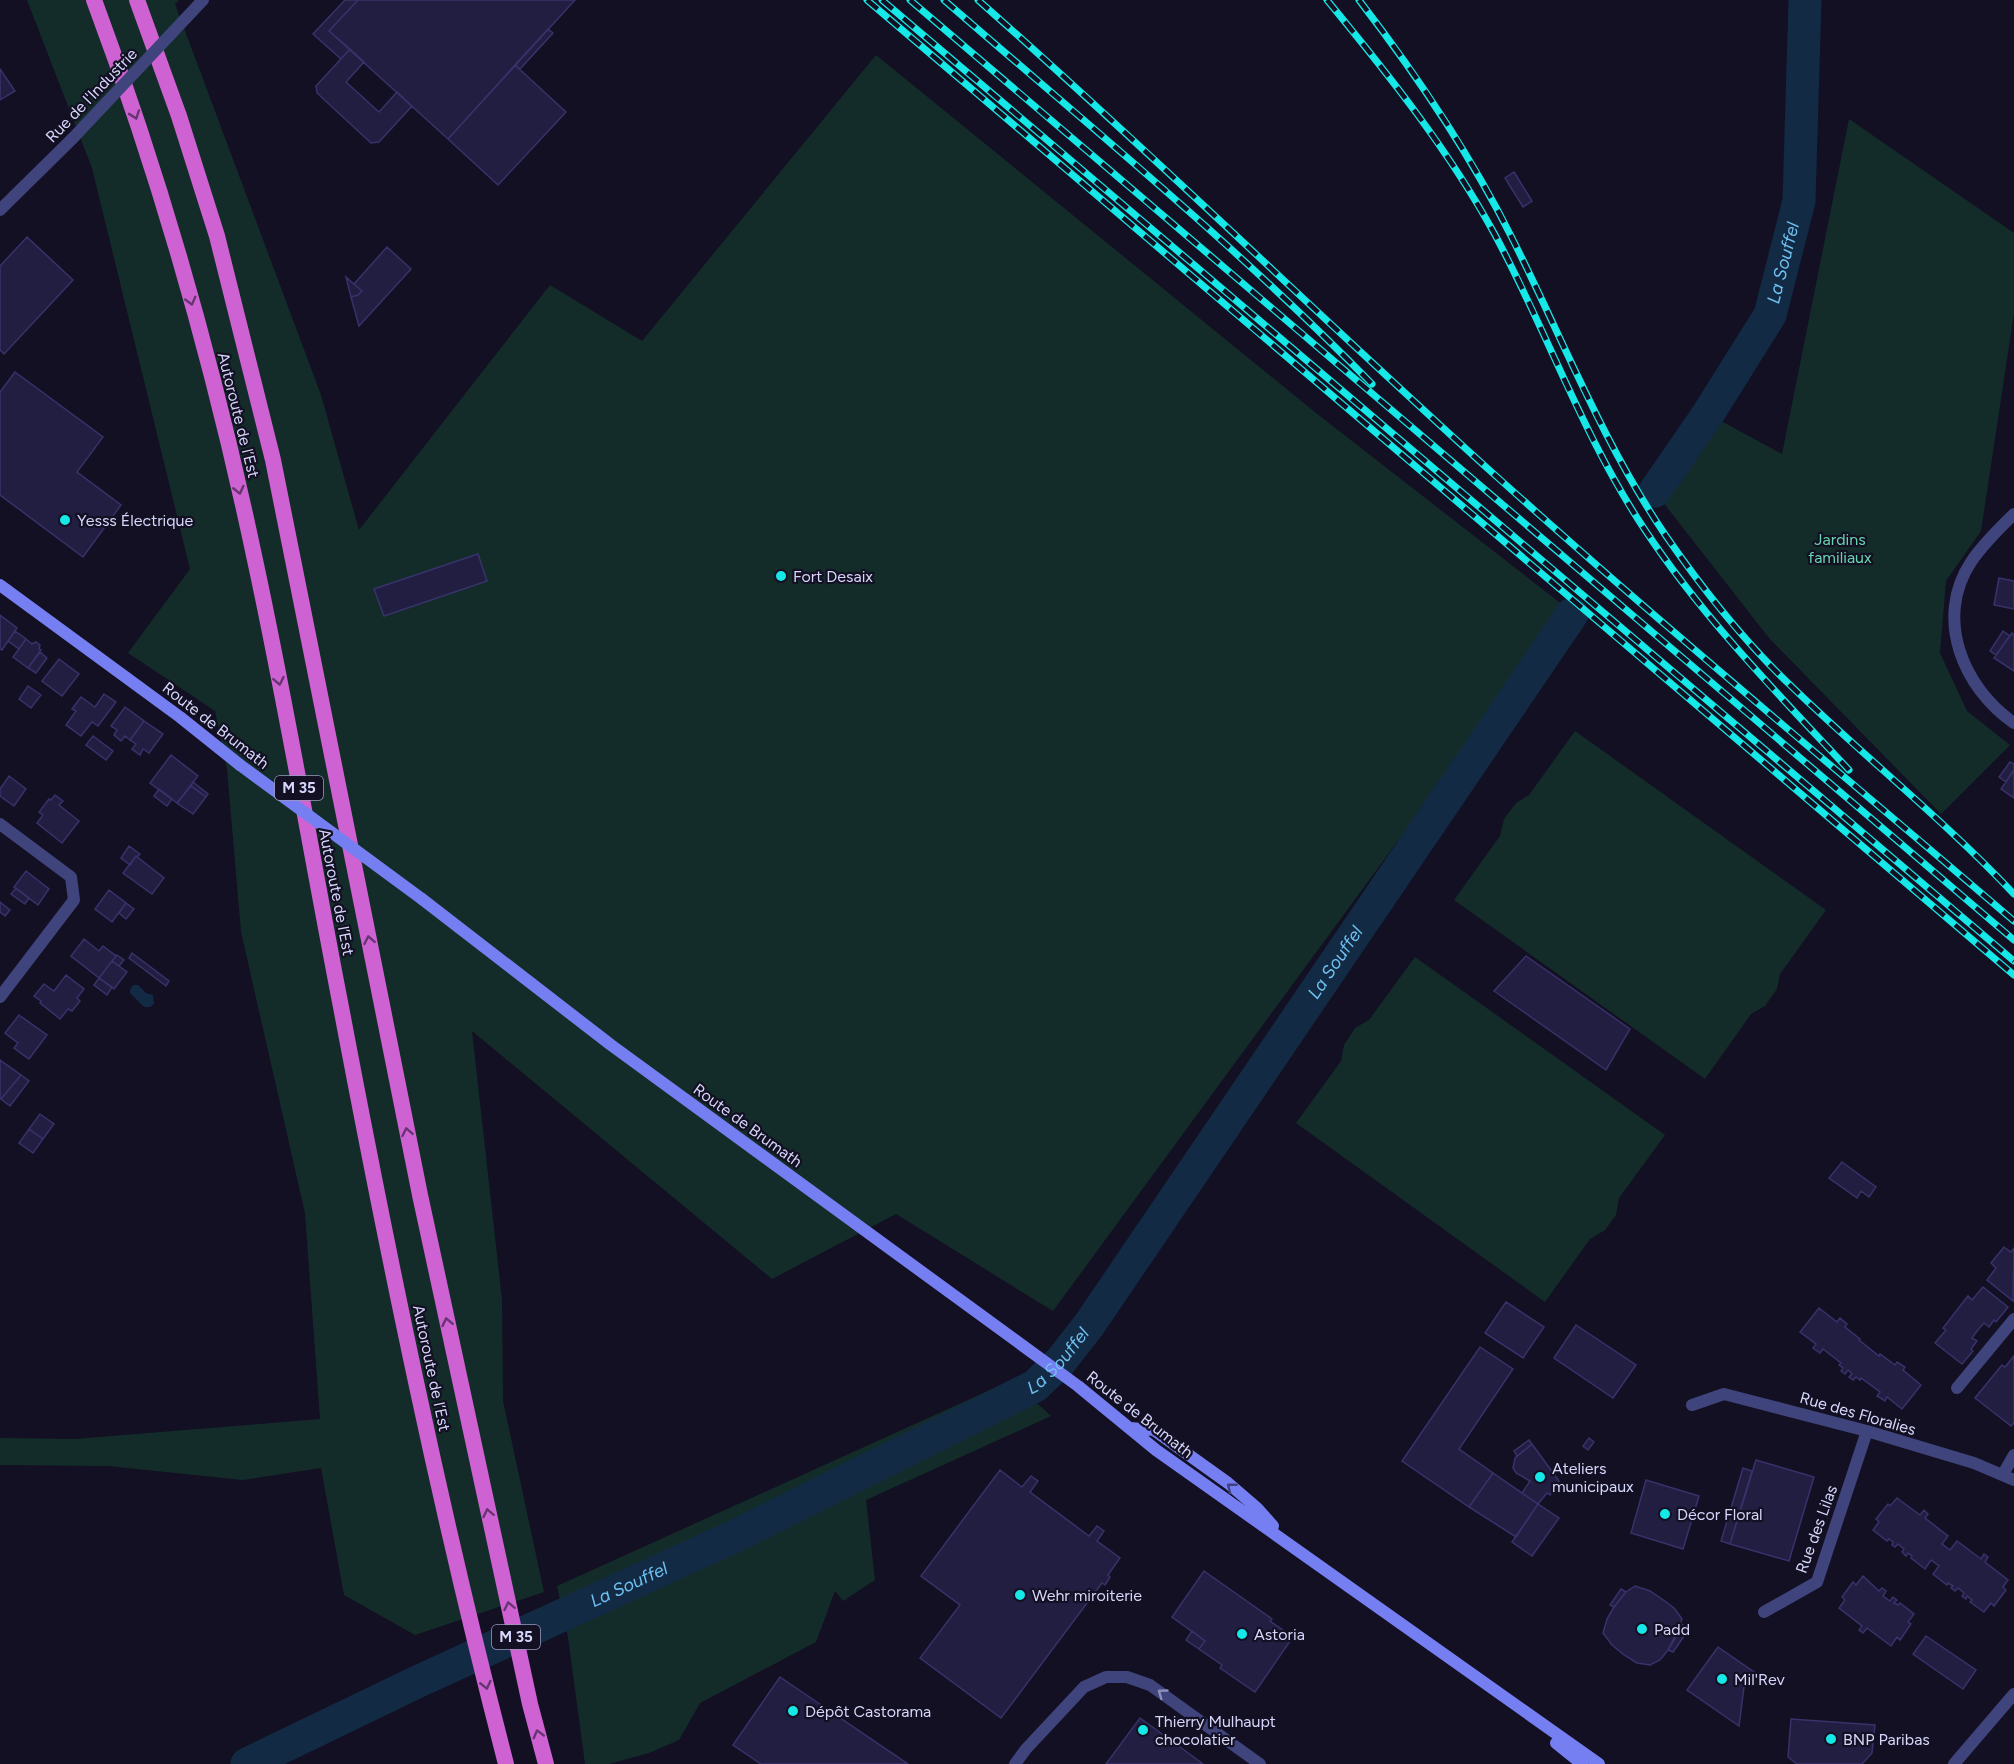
<svg xmlns="http://www.w3.org/2000/svg" width="2014" height="1764" font-family="Figtree,sans-serif">
	<style>
		.green { fill: #142c29 }
		.water { fill: #132a44 }
		.lines { fill: none; stroke-linecap: round; stroke-linejoin: round }
		.river { stroke: #132a44; stroke-width: 33 }
		.building { fill: #221e42; stroke: #38326b; stroke-width: 1.5 }
		.pedestrian { stroke: #40447d; stroke-width: 12 }
		.minor { stroke: #40447d; stroke-width: 12 }
		.tertiary { stroke: #40447d; stroke-width: 12 }
		.secondary { stroke: #767ff2; stroke-width: 12 }
		.trunk { stroke: #cf62d2; stroke-width: 16 }
		.rail-casing { stroke: #16e7e7; stroke-width: 7 }
		.rail { stroke: #121022; stroke-width: 4.5; stroke-dasharray: 14; stroke-linecap: butt }
		.tertiary-bridge { stroke: #40447d; stroke-width: 12 }
		.secondary-bridge { stroke: #767ff2; stroke-width: 12 }
		.oneway { stroke: #673571 }
		.oneway2 { stroke: #3f4280 }
		.oneway3 { stroke: #8b8dbc }
		.poi-dot { fill: #16e7e7; stroke: #121022; stroke-width: 2 }
		.labels { text-anchor: middle; stroke-width: 4.5; stroke-linejoin: round; paint-order: stroke }
		.shield { fill: #121022; stroke: #9b9bba; stroke-width: 1.5 }
		.shield-label { font-size: 15px; font-weight: bold; fill: #d6d6fb }
		.street-label { font-size: 16px; fill: #d6d6fb; stroke: #121022 }
		.poi-label { font-size: 16px; fill: #d6d6fb; stroke: #121022; text-anchor: start }
		.park-label { font-size: 16px; fill: #68d4ae; stroke: #121022 }
		.water-label { font-size: 18px; font-style: italic; fill: #6ec1f1; stroke: #121022 }
	</style>
	<rect width="100%" height="100%" fill="#121022"/>
	<!-- green -->
	<path class="green" d="M27,0H179L175,4L321,395L359,530L550,285L642,341L876,55L1316,413L1568,609L1053,1311L896,1214L772,1279L472,1031L502,1300L503,1401L544,1592L415,1635L344,1595L321,1468L243,1480L108,1466L0,1465V1438L75,1439L320,1419L305,1213L241,932L227,769L215,711L128,653L190,569L92,168Z
		M1849,119L2014,233V313L1981,531L1946,581L1940,653L1967,711L2010,745L1941,814L1769,638L1655,492L1710,415L1782,454Z
		M1575,731L1826,910L1780,974L1777,989L1765,1006L1751,1014L1705,1079L1454,900L1500,836L1504,819L1516,803L1529,795Z
		M1415,957L1665,1135L1619,1198L1616,1215L1605,1230L1590,1239L1545,1302L1296,1123L1341,1061L1344,1045L1355,1028L1369,1020Z
		M1012,1380L1051,1416L866,1500L875,1580L843,1601L835,1591L816,1642L700,1703L679,1740L649,1753L609,1764H585L568,1637L557,1586Z"/>
	<!-- water -->
	<path class="water" d="M133,985H138L146,993L153,995L154,1004L150,1007H144L130,993V990Z"/>
	<g class="lines">
		<!-- river -->
		<g class="river">
			<path id="s1" d="M1655,491L1708,414L1770,315L1799,201L1805,0"/>
			<path id="s2" d="M247,1764L417,1682L735,1536L1035,1386L1060,1362L1089,1325L1572,614"/>
		</g>
	</g>
	<!-- building -->
	<path class="building" d="M345,0H358L329,31L350,49L341,59L313,34Z
		M358,0H575L448,139L329,31Z
		M548,29L553,33L520,69L515,65Z
		M350,49L364,62L346,82L379,112L397,92L412,106L379,142L371,143L317,93L316,86Z
		M515,65L566,112L498,185L448,139Z
		M0,69L15,91L0,100Z
		M1514,172L1532,201L1523,207L1505,178Z
		M27,237L73,280L4,354L0,350V266Z
		M387,247L411,269L359,326L351,297L358,295L362,291L354,284Z
		M346,277L362,291L358,295L351,297Z
		M15,372L103,437L77,472L121,505L83,557L0,495V392Z
		M478,554L487,581L384,616L374,589Z
		M1999,578L2014,581V609L1994,605Z
		M0,615L17,628L2,650L0,649Z
		M15,631L26,639L19,649L8,641Z
		M2003,631L2010,636L1996,655L1990,651Z
		M2012,633L2014,635V671L1994,658Z
		M26,639L32,644L36,642L40,645L39,649L41,650L28,668L13,657Z
		M40,652L47,658L36,673L28,668Z
		M59,659L79,674L62,696L42,681Z
		M28,686L41,695L31,708L19,699Z
		M104,694L116,702L98,726L92,722L81,736L66,725L76,711L72,709L81,697L95,707Z
		M125,707L144,721L130,740L125,736L121,741L114,735L117,730L111,726Z
		M144,721L163,734L149,753L143,749L140,755L132,749L136,744L130,740Z
		M93,736L113,751L106,760L86,745Z
		M171,755L198,776L177,803L150,783Z
		M2010,762L2014,764V770L2006,782L1999,777Z
		M2014,770V798L2001,789Z
		M9,776L26,789L14,806L0,796V789Z
		M193,782L208,794L206,797L191,786Z
		M191,786L206,797L193,814L177,803Z
		M159,789L172,799L167,806L154,796Z
		M55,795L63,801L59,805L79,821L62,843L37,823L43,815L39,812L49,799L51,800Z
		M129,846L140,854L137,857L136,856L130,865L121,858Z
		M136,856L164,878L152,894L123,873Z
		M26,871L49,889L38,905L14,887Z
		M16,888L29,898L25,904L11,894Z
		M109,890L126,903L112,922L95,909Z
		M0,902L10,910L5,916L0,912Z
		M126,903L134,909L126,919L119,913Z
		M84,939L99,951L103,946L116,956L99,978L71,956Z
		M132,953L169,981L166,986L129,958Z
		M117,955L124,960L119,966L112,961Z
		M1526,956L1630,1029L1606,1070L1494,991Z
		M112,961L127,972L114,989L99,978Z
		M66,975L84,989L77,998L80,1001L72,1011L68,1009L60,1019L40,1003L41,1001L34,996L44,984L54,991Z
		M99,978L112,987L107,995L94,985Z
		M19,1015L47,1035L29,1059L14,1048L18,1043L5,1033Z
		M0,1060L21,1075L1,1099H0Z
		M21,1075L29,1081L10,1106L1,1099Z
		M40,1114L54,1124L43,1139L29,1129Z
		M29,1129L43,1139L33,1153L19,1143Z
		M1842,1162L1876,1187L1869,1197L1861,1191L1857,1198L1829,1178Z
		M2004,1247L2011,1252L2014,1248L2013,1301L1987,1280L1996,1268L1991,1263Z
		M1983,1287L2008,1307L1996,1322L1994,1320L1989,1327L1984,1323L1977,1331L1972,1338L1977,1341L1971,1349L1973,1351L1962,1364L1935,1343L1946,1330L1943,1328L1968,1296L1972,1300Z
		M1506,1302L1544,1327L1523,1358L1485,1333Z
		M1819,1308L1837,1322L1840,1318L1847,1324L1845,1327L1860,1339L1859,1340L1879,1356L1880,1354L1895,1365L1897,1362L1905,1367L1903,1370L1921,1385L1902,1409L1887,1397L1885,1401L1877,1396L1880,1392L1861,1378L1860,1380L1856,1377L1853,1380L1849,1377L1852,1374L1848,1370L1845,1374L1841,1371L1843,1368L1839,1365L1841,1363L1823,1349L1820,1353L1813,1348L1816,1344L1800,1332Z
		M1576,1325L1636,1365L1613,1398L1554,1358Z
		M1480,1347L1513,1369L1459,1449L1493,1473L1469,1507L1402,1461Z
		M2014,1356V1423L2011,1426L1975,1398L2002,1365L2005,1367Z
		M1589,1438L1594,1442L1588,1450L1583,1446Z
		M1529,1440L1532,1444L1517,1456L1514,1451Z
		M1532,1444L1559,1481L1550,1495L1547,1493L1538,1504L1522,1493L1530,1481L1516,1473L1513,1468L1515,1458Z
		M1756,1460L1814,1477L1789,1561L1730,1544Z
		M1743,1468L1752,1471L1730,1544L1721,1541Z
		M1000,1470L1022,1487L1031,1476L1038,1481L1030,1492L1089,1536L1097,1526L1104,1531L1097,1541L1120,1558L1108,1575L1110,1577L1105,1585L1102,1583L1001,1718L920,1658L960,1605L921,1576Z
		M1493,1473L1538,1504L1516,1537L1469,1507Z
		M1646,1480L1699,1496L1683,1549L1631,1533Z
		M1897,1498L1920,1515L1924,1510L1928,1514L1925,1518L1948,1536L1942,1544L1950,1550L1957,1541L1981,1559L1984,1554L1988,1557L1985,1562L2008,1580L2003,1587L2006,1590L1994,1606L1991,1603L1984,1612L1970,1602L1972,1600L1967,1596L1966,1599L1962,1596L1964,1593L1958,1588L1955,1591L1951,1588L1953,1586L1948,1583L1947,1585L1933,1574L1939,1566L1931,1560L1925,1569L1911,1558L1912,1556L1908,1553L1906,1556L1902,1552L1904,1549L1898,1544L1895,1547L1892,1545L1893,1542L1889,1539L1887,1541L1873,1530L1879,1522L1876,1519L1888,1504L1890,1506Z
		M1538,1504L1559,1518L1532,1556L1512,1542Z
		M1204,1571L1272,1619L1270,1621L1293,1637L1255,1692L1220,1668L1222,1665L1199,1649L1205,1641L1172,1617Z
		M1863,1576L1879,1591L1882,1588L1886,1591L1883,1596L1890,1601L1893,1597L1897,1600L1894,1603L1898,1605L1900,1603L1914,1614L1908,1622L1911,1624L1900,1640L1897,1637L1891,1646L1867,1628L1863,1633L1859,1630L1862,1626L1839,1608L1845,1600L1842,1597L1853,1582L1856,1585Z
		M1635,1586L1650,1591L1662,1599L1674,1608L1682,1619L1676,1637L1668,1650L1660,1660L1650,1665L1637,1663L1624,1655L1612,1645L1603,1633L1607,1619L1614,1607L1626,1592Z
		M1621,1589L1626,1592L1614,1607L1610,1605Z
		M1681,1624L1689,1629L1673,1652L1668,1650Z
		M1192,1631L1205,1641L1199,1649L1186,1640Z
		M1926,1636L1976,1670L1963,1689L1913,1654Z
		M1718,1647L1754,1672L1744,1687L1739,1726L1687,1690Z
		M780,1677L908,1764H761L733,1745Z
		M1140,1718L1191,1755L1203,1764H1106Z
		M1791,1719L1875,1725L1872,1753L1862,1764H1797L1788,1757Z"/>
	<g class="lines">
		<!-- pedestrian -->
		<path class="pedestrian" d="M1957,1388L2014,1319"/>
		<!-- minor -->
		<path class="minor" d="M2014,514C1999,529 1983,544 1971,562C1934,618 1963,688 2014,723
			M0,824L71,877L74,900L0,997
			M1692,1405L1724,1394L1867,1431L1974,1463L2014,1480
			M2003,1474L2014,1455
			M1764,1612L1817,1582L1867,1431
			M1015,1764L1026,1749L1084,1687L1106,1677H1127L1150,1685L1260,1764"/>
		<!-- tertiary -->
		<path class="tertiary" d="M0,210L73,138
			M1954,1764L2014,1694"/>
		<!-- secondary -->
		<path class="secondary" d="M0,585L180,717L240,765
			M422,899L611,1045L1078,1386L1156,1450L1599,1764
			M1130,1428L1154,1430L1228,1483L1257,1508L1273,1526
			M1556,1743L1582,1764"/>
		<!-- trunk -->
		<path class="trunk" d="M94,0C162,182 215,370 255,560C287,708 312,858 341,1007C389,1261 441,1514 506,1764
			M137,0L179,116L217,236L273,460L420,1195L530,1704L546,1764"/>
		<!-- rail casing -->
		<g class="rail-casing">
			<path id="rail" d="M867,0L2014,975
				M882,0L2014,961
				M910,0L2014,940
				M944,0C1088,125 1238,247 1372,384
				M978,0C1154,155 1322,319 1496,476C1665,628 1841,773 2014,921
				M1327,0C1388,74 1448,149 1494,233C1547,331 1583,437 1645,530C1704,619 1777,693 1849,770
				M1359,0C1416,74 1469,152 1511,236C1562,337 1602,442 1666,536C1702,588 1742,639 1788,683C1862,755 1943,819 2014,894"/>
		</g>
		<!-- rail -->
		<use href="#rail" class="rail"/>
		<!-- tertiary-bridge -->
		<path class="tertiary-bridge" d="M73,138L203,0"/>
		<!-- secondary-bridge -->
		<path class="secondary-bridge" d="M240,765L422,899"/>
	</g>
	<!-- one-way arrows -->
	<defs><path id="oneway-chevron" d="M-2-3.5L2.5 0L-2 3.5" fill="none" stroke-width="1.6" stroke-linecap="round" stroke-linejoin="round" transform="scale(1.5)"/></defs>
	<g class="oneway">
		<use href="#oneway-chevron" transform="translate(135 115) rotate(71)"/>
		<use href="#oneway-chevron" transform="translate(191 301) rotate(75)"/>
		<use href="#oneway-chevron" transform="translate(239 490) rotate(77)"/>
		<use href="#oneway-chevron" transform="translate(279 681) rotate(79)"/>
		<use href="#oneway-chevron" transform="translate(369 940) rotate(-101)"/>
		<use href="#oneway-chevron" transform="translate(407 1132) rotate(-101)"/>
		<use href="#oneway-chevron" transform="translate(447 1322) rotate(-102)"/>
		<use href="#oneway-chevron" transform="translate(488 1513) rotate(-102)"/>
		<use href="#oneway-chevron" transform="translate(509 1606) rotate(-102)"/>
		<use href="#oneway-chevron" transform="translate(486 1685) rotate(77)"/>
		<use href="#oneway-chevron" transform="translate(538 1734) rotate(-105)"/>
	</g>
	<use class="oneway2" href="#oneway-chevron" transform="translate(1231 1487) rotate(-141)"/>
	<use class="oneway3" href="#oneway-chevron" transform="translate(1162 1693) rotate(-144)"/>
	<!-- markers -->
	<g class="poi-dot">
		<circle cx="65" cy="520" r="6"/>
		<circle cx="781" cy="576" r="6"/>
		<circle cx="1540" cy="1477" r="6"/>
		<circle cx="1665" cy="1514" r="6"/>
		<circle cx="1020" cy="1595" r="6"/>
		<circle cx="1642" cy="1629" r="6"/>
		<circle cx="1242" cy="1634" r="6"/>
		<circle cx="1722" cy="1679" r="6"/>
		<circle cx="793" cy="1711" r="6"/>
		<circle cx="1143" cy="1730" r="6"/>
		<circle cx="1831" cy="1739" r="6"/>
	</g>
	<g class="labels">
		<!-- shield labels -->
		<g class="shield">
			<rect x="275" y="776" width="48" height="24" rx="4.5"/>
			<rect x="492" y="1625" width="48" height="24" rx="4.5"/>
		</g>
		<g class="shield-label">
			<text x="299" y="793">M 35</text>
			<text x="516" y="1642">M 35</text>
		</g>
		<!-- street labels -->
		<g class="street-label">
			<text transform="translate(91 95) rotate(-46)" y="6">Rue de l'Industrie</text>
			<text transform="translate(239 415) rotate(76)" y="6">Autoroute de l’Est</text>
			<text transform="translate(216 725) rotate(38)" y="6">Route de Brumath</text>
			<text transform="translate(337 892) rotate(79)" y="6">Autoroute de l’Est</text>
			<text transform="translate(748 1125) rotate(36)" y="6">Route de Brumath</text>
			<text transform="translate(432 1368) rotate(78)" y="6">Autoroute de l’Est</text>
			<text transform="translate(1858 1413) rotate(16)" y="6">Rue des Floralies</text>
			<text transform="translate(1140 1414) rotate(38)" y="6">Route de Brumath</text>
			<text transform="translate(1816 1529) rotate(-70)" y="6">Rue des Lilas</text>
		</g>
		<!-- poi labels -->
		<g class="poi-label">
			<text x="77" y="526">Yesss Électrique</text>
			<text x="793" y="582">Fort Desaix</text>
			<text x="1552" y="1474">Ateliers<tspan x="1552" dy="18">municipaux</tspan></text>
			<text x="1677" y="1520">Décor Floral</text>
			<text x="1032" y="1601">Wehr miroiterie</text>
			<text x="1654" y="1635">Padd</text>
			<text x="1254" y="1640">Astoria</text>
			<text x="1734" y="1685">Mil'Rev</text>
			<text x="805" y="1717">Dépôt Castorama</text>
			<text x="1155" y="1727">Thierry Mulhaupt<tspan x="1155" dy="18">chocolatier</tspan></text>
			<text x="1843" y="1745">BNP Paribas</text>
		</g>
		<!-- park labels -->
		<g class="park-label">
			<text x="1840" y="545">Jardins<tspan x="1840" dy="18">familiaux</tspan></text>
		</g>
		<!-- water labels -->
		<g class="water-label">
			<text dy="6" stroke="none"><textPath href="#s1" startOffset="264">La Souffel</textPath></text>
			<text dy="6" stroke="none"><textPath href="#s2" startOffset="1394">La Souffel</textPath></text>
			<text dy="6" stroke="none"><textPath href="#s2" startOffset="908">La Souffel</textPath></text>
			<text dy="6" stroke="none"><textPath href="#s2" startOffset="422">La Souffel</textPath></text>
		</g>
	</g>
</svg>
